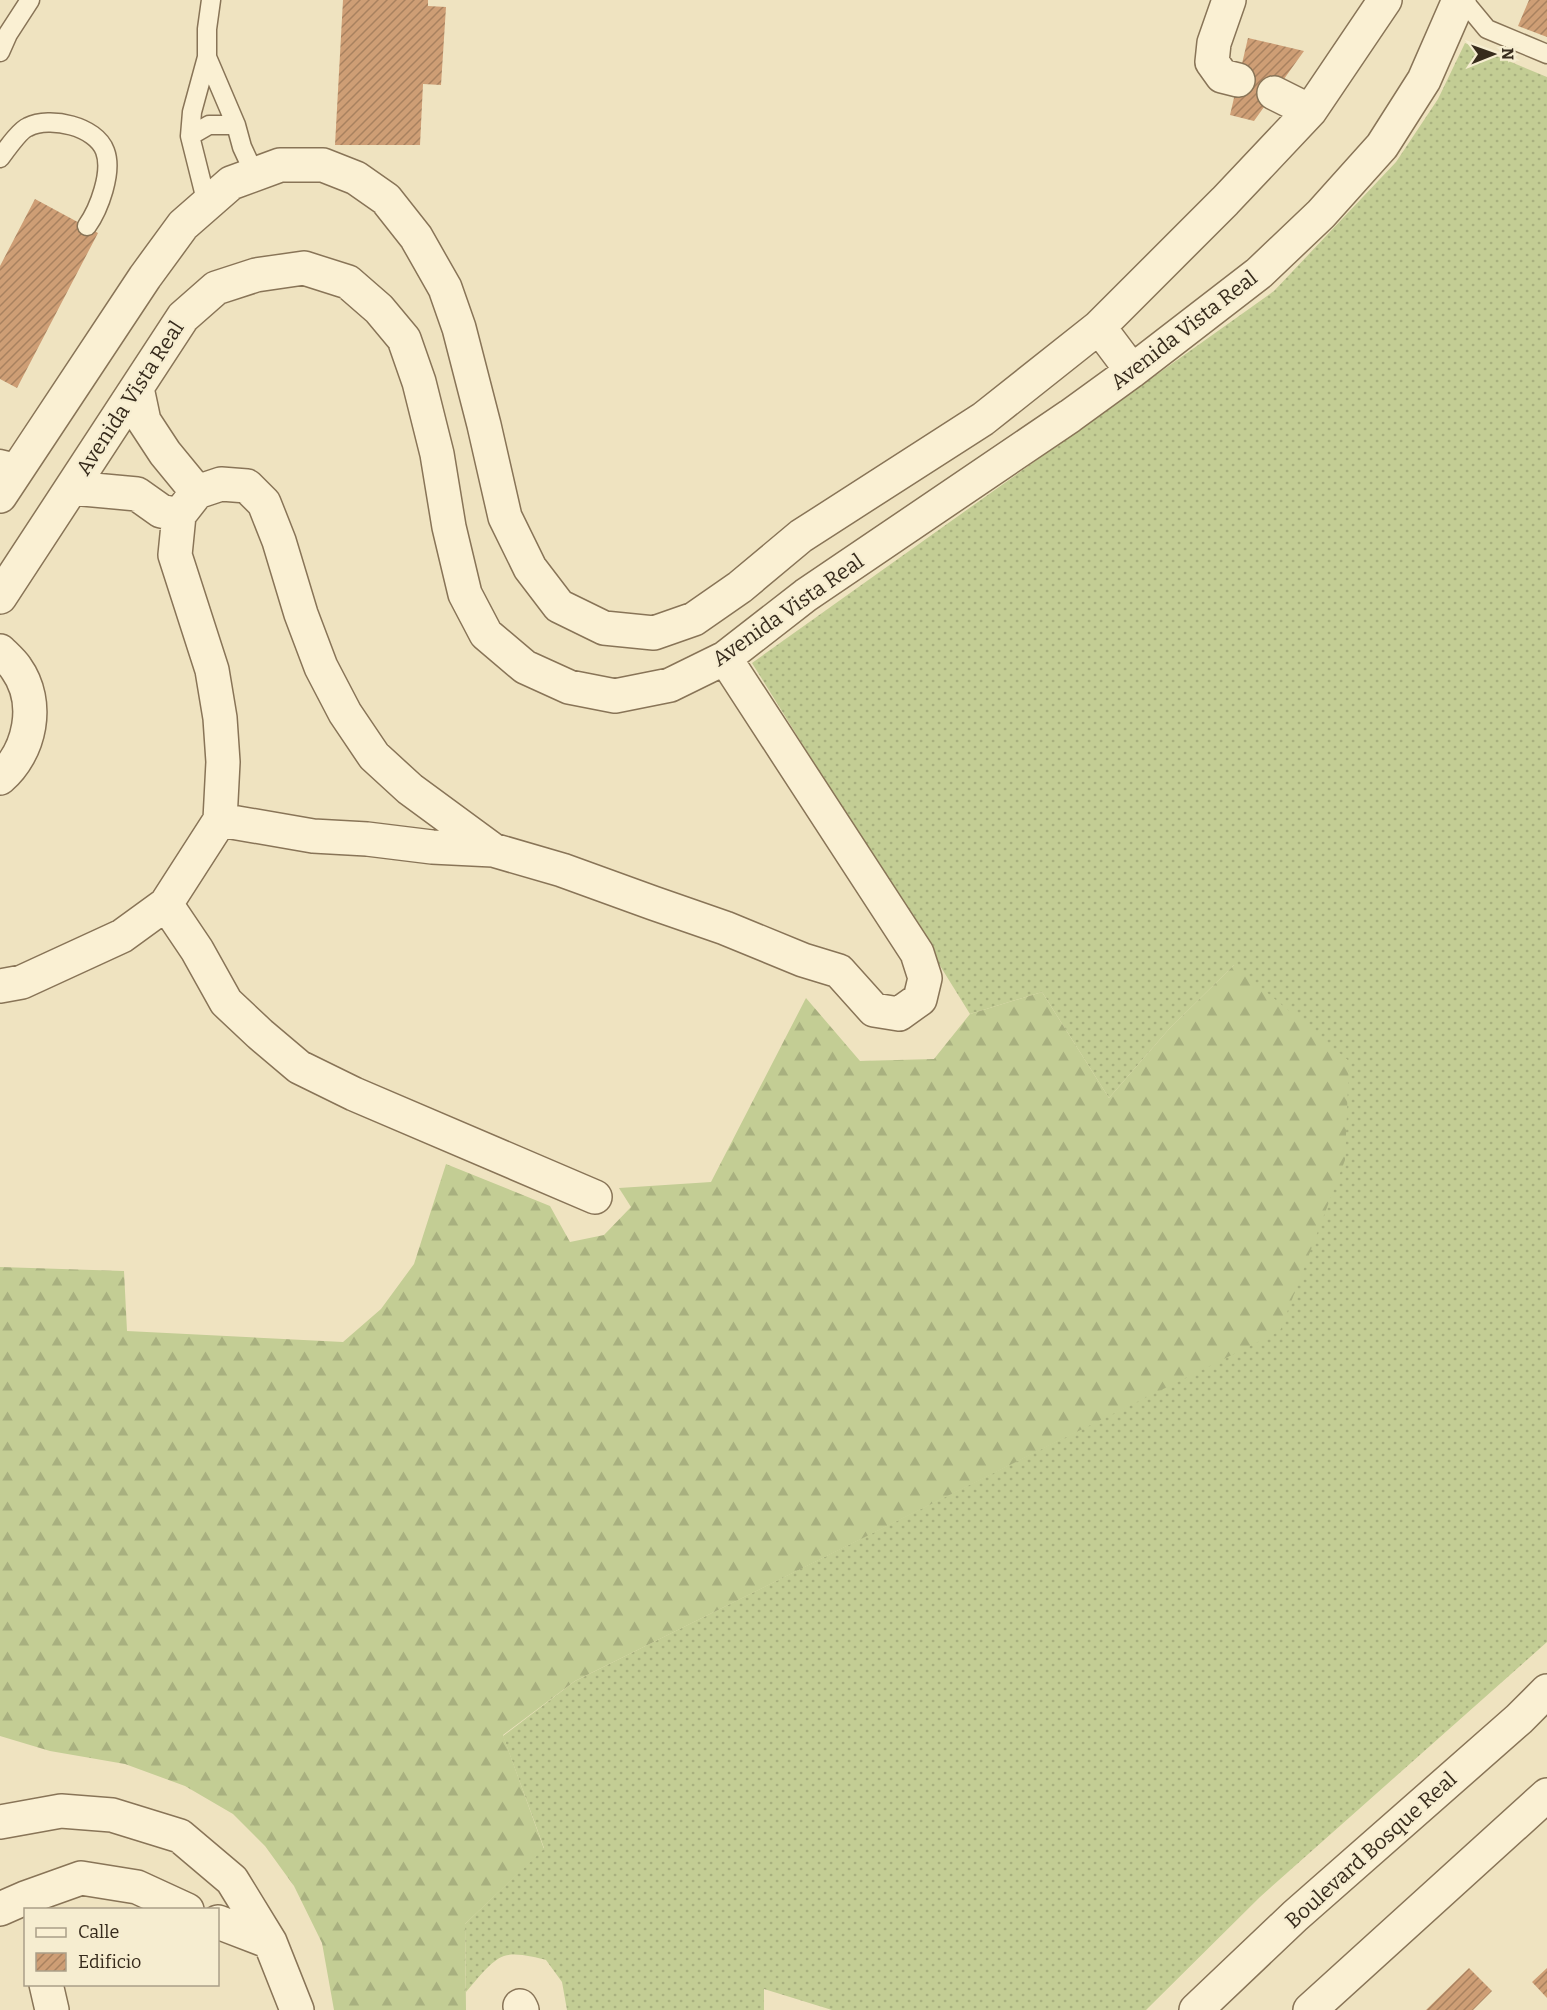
<svg xmlns="http://www.w3.org/2000/svg" width="1547" height="2010" font-family="Bitter,serif">
	<style>
		.grass { fill: url(#grass-dots) }
		.forest { fill: url(#forest-firs) }
		.building { fill: url(#building-hatch) }
		.lines { fill: none; stroke-linecap: round; stroke-linejoin: round }
		.service-casing { stroke: #887457; stroke-width: 21 }
		.minor-casing { stroke: #887457; stroke-width: 36 }
		.tertiary-casing { stroke: #887457; stroke-width: 36 }
		.service { stroke: #faf0d3; stroke-width: 18 }
		.minor { stroke: #faf0d3; stroke-width: 33 }
		.tertiary { stroke: #faf0d3; stroke-width: 33 }
		.labels { text-anchor: middle; stroke-width: 4.5; stroke-linejoin: round; paint-order: stroke }
		.street-label { font-size: 21px; fill: #372b1c; stroke: #f6edd0 }
	</style>
	<defs>
		<pattern id="grass-dots" width="8" height="8" patternUnits="userSpaceOnUse" patternTransform="scale(1.5)"><rect width="8" height="8" fill="#c3cd94"/><path d="M2 2h.1M6 6h.1" fill="none" stroke="#a8b07f" stroke-width="1.8" stroke-linecap="round"/></pattern>
		<pattern id="forest-firs" width="22" height="20" patternUnits="userSpaceOnUse" patternTransform="scale(1.5)"><rect width="22" height="20" fill="#c3cd94"/><path d="M5 1l3.5 6h-7zM16 11l3.5 6h-7z" fill="#a8b07f"/></pattern>
		<pattern id="building-hatch" width="6" height="6" patternUnits="userSpaceOnUse" patternTransform="scale(1.5)"><rect width="6" height="6" fill="#ce9e75"/><path d="M-1 1l2-2M0 6l6-6M5 7l2-2" fill="none" stroke="#a8815f"/></pattern>
	</defs>
	<rect width="100%" height="100%" fill="#efe3c0"/>
	<!-- grass -->
	<path class="grass" d="M1465,43L1547,77V1642L1260,1897L1146,2010H832L764,1989V2010H567L562,1982L546,1960C535,1957 515,1952 504,1956C491,1960 475,1982 466,1992L465,1924L544,1848L503,1736L575,1681L1280,1330L1234,965L1169,1029L1109,1098L1042,992L970,1014L752,663L1274,291L1396,162L1438,99Z"/>
	<!-- forest -->
	<path class="forest" d="M1234,965L1349,1061L1345,1160L1280,1331L575,1681L503,1735L544,1849L465,1924L466,2010H334L322,1943L294,1886L265,1846L233,1814L185,1786L125,1764L50,1751L0,1736V1267L124,1271L127,1331L343,1342L381,1309L414,1264L446,1164L550,1206L570,1242L604,1235L631,1207L619,1188L711,1182L806,998L860,1061L934,1059L970,1014L1042,992L1109,1098L1169,1029Z"/>
	<!-- building -->
	<path class="building" d="M343,0H428V6L446,7L441,85L423,84L420,145H335Z
		M1529,0H1547V37L1518,26Z
		M1248,38L1304,51L1254,121L1230,115Z
		M35,199L98,233L17,388L0,379V266Z
		M1469,1968L1492,1991L1473,2010H1426Z
		M1547,1968V1998L1532,1982Z"/>
	<g class="lines">
		<!-- service casing -->
		<g class="service-casing">
			<path id="service" d="M1463,0L1487,29L1547,54
				M0,52L8,34L30,0
				M207,57L236,125L242,147L255,175
				M190,136L209,125H236
				M0,158C6,150 20,130 28,127C50,116 96,126 105,151C113,172 99,209 87,226
				M207,204L190,136L192,112L207,57V29L211,0
				M0,459L21,464"/>
		</g>
		<!-- minor casing -->
		<g class="minor-casing">
			<path id="minor" d="M1229,0L1214,43L1212,62L1222,76L1238,80
				M1274,93L1310,111
				M1099,327L1132,371
				M137,388L144,421L165,453L197,492
				M72,488L137,494L161,511L179,515
				M0,496L145,277L183,225L231,183L280,165H323L356,178L386,199L416,237L445,288L459,328L484,425L505,517L530,568L559,606L604,628L654,633L694,619L740,587L801,536L983,419L1099,327L1225,201L1310,111L1385,0
				M0,597L183,317L216,288L256,275L304,268L348,282L379,309L404,339L419,382L437,454L449,527L465,594L486,634L525,667L569,687L615,696L670,685L725,658L806,595L1070,416L1132,371L1259,273L1321,214L1382,146L1424,80L1459,0
				M0,651C5,656 12,662 16,668C41,703 30,752 0,778
				M220,820L313,836L367,839L432,847L493,850L562,870L653,903L725,928L803,960L839,971L874,1010L899,1014L920,999L925,978L917,953L725,658
				M166,904L197,950L226,1002L260,1034L299,1067L354,1094L595,1197
				M0,986L22,982L122,936L166,904L220,820L223,762L220,718L212,670L175,555L179,515L197,492L221,484L247,486L264,503L279,541L301,614L321,667L345,713L374,756L410,789L493,850
				M0,1822L61,1811L112,1815L180,1836L232,1880L270,1942L297,2010
				M0,1909L25,1898L81,1878L137,1887L187,1910
				M218,1922L270,1942
				M46,1984L52,2010
				M520,2006L522,2010"/>
		</g>
		<!-- tertiary casing -->
		<g class="tertiary-casing">
			<path id="tertiary" d="M1196,2010L1295,1916L1519,1719L1547,1691
				M1310,2010L1547,1795"/>
		</g>
		<!-- service -->
		<use href="#service" class="service"/>
		<!-- minor -->
		<use href="#minor" class="minor"/>
		<!-- tertiary -->
		<use href="#tertiary" class="tertiary"/>
	</g>
	<g class="labels">
		<!-- street labels -->
		<g class="street-label">
			<text transform="translate(1184 330) rotate(-38)" y="7">Avenida Vista Real</text>
			<text transform="translate(130 398) rotate(-57)" y="7">Avenida Vista Real</text>
			<text transform="translate(788 610) rotate(-35)" y="7">Avenida Vista Real</text>
			<text transform="translate(1371 1850) rotate(-42)" y="7">Boulevard Bosque Real</text>
		</g>
	</g>
	<!-- legend -->
	<rect x="24" y="1908" width="195" height="78" fill="#f6edd0" stroke="#aa9f88" stroke-width="1.5"/>
	<rect x="36" y="1928" width="30" height="9" fill="#faf0d3" stroke="#aa9f88" stroke-width="1.5"/>
	<text x="78" y="1938" font-size="18" fill="#372b1c">Calle</text>
	<rect x="36" y="1953" width="30" height="18" fill="url(#building-hatch)" stroke="#aa9f88" stroke-width="1.5"/>
	<text x="78" y="1968" font-size="18" fill="#372b1c">Edificio</text>
	<!-- north arrow -->
	<g transform="translate(1493 54) rotate(89)" stroke="#f6edd0" stroke-width="4.5" paint-order="stroke">
	<path d="M0-4.5L10 22L0 15L-10 22Z" fill="#372b1c"/>
	<text y="-9" font-size="16" font-weight="bold" text-anchor="middle" fill="#372b1c">N</text>
	</g>
</svg>
